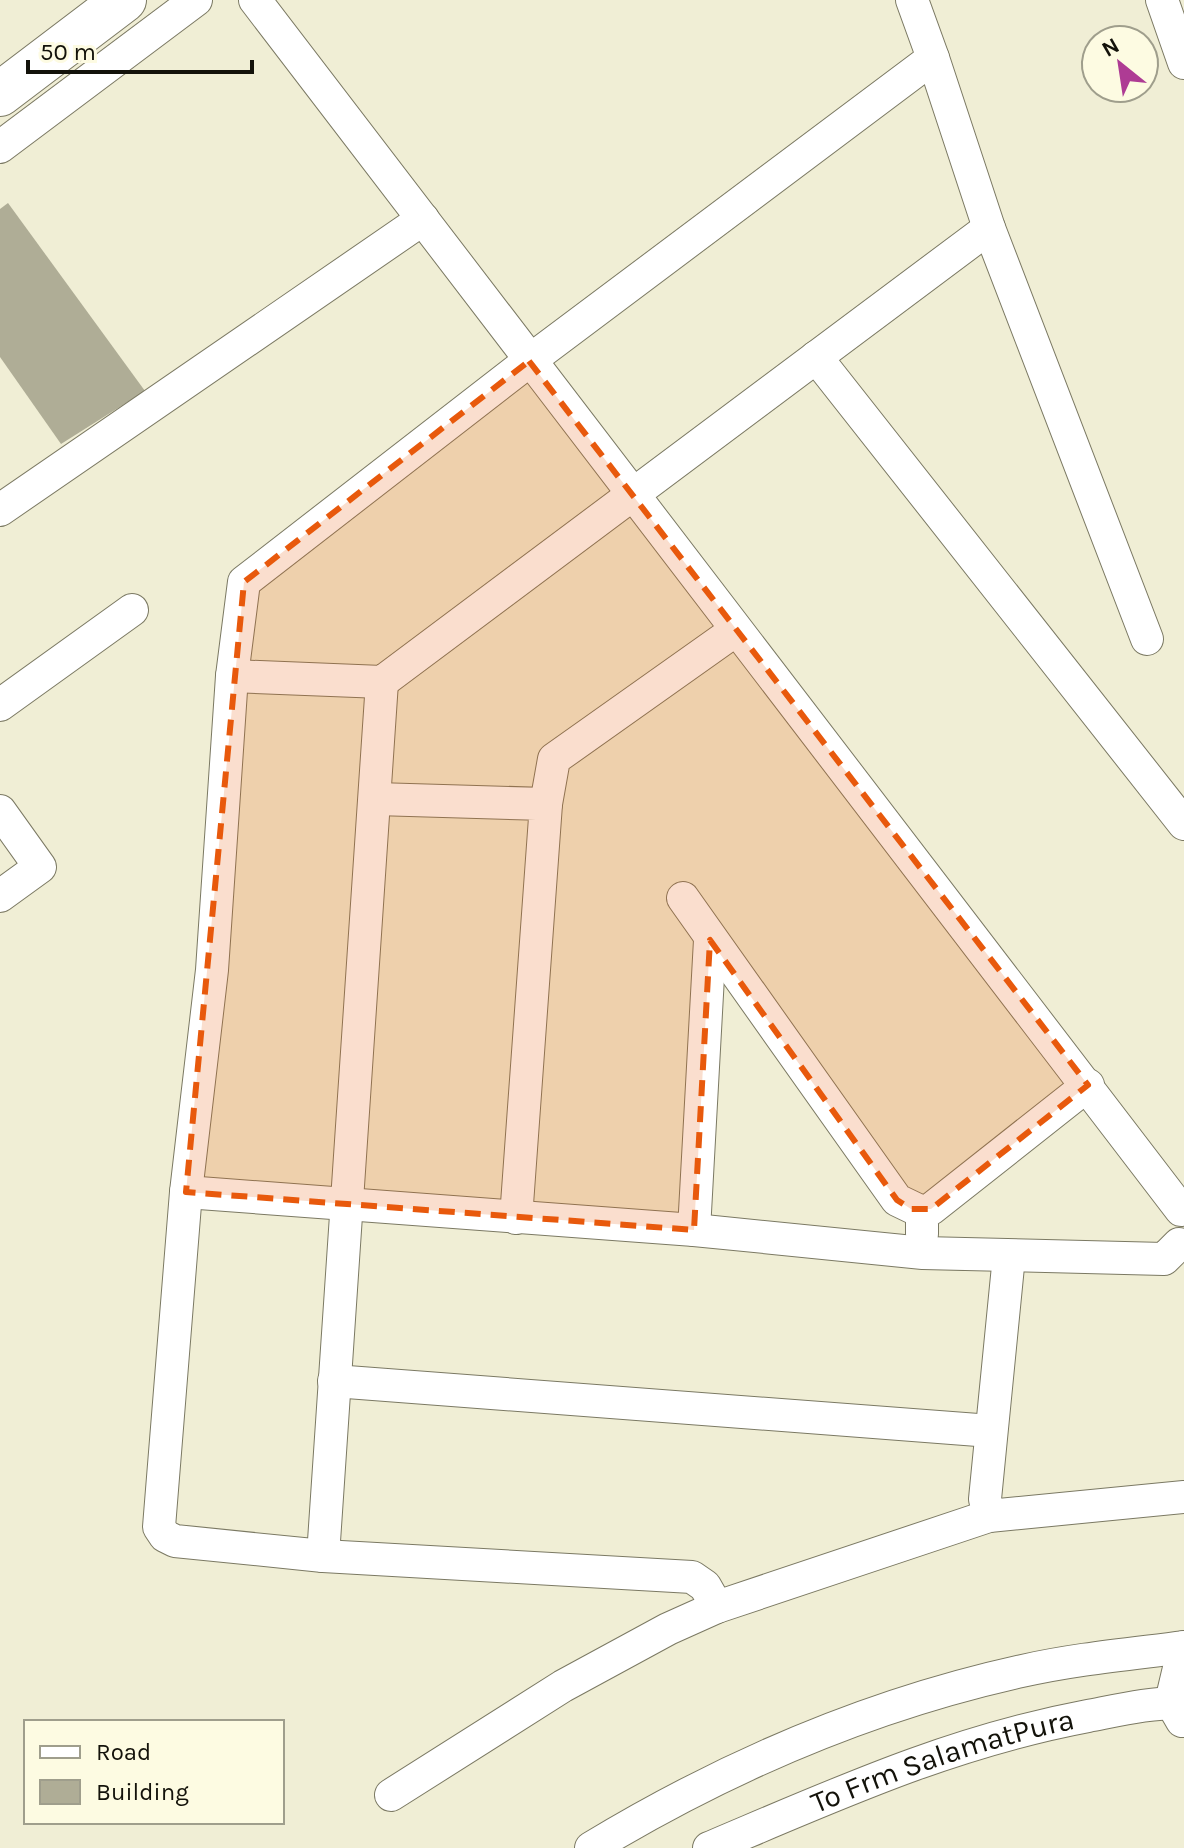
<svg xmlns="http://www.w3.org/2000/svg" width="1184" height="1848" font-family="Karla,sans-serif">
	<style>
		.building { fill: #afad96 }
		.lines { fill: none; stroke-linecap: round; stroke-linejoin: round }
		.street-casing { stroke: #7b7963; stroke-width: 34 }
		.highway-casing { stroke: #7b7963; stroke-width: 46 }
		.street { stroke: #fff; stroke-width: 32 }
		.highway { stroke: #fff; stroke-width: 44 }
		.marked { fill: #e8590c; fill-opacity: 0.2; stroke: #e8590c; stroke-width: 6; stroke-dasharray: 16 10; stroke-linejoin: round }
		.labels { text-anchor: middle; stroke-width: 6; stroke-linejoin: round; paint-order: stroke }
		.street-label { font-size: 30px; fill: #13120a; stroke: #fdfbe2 }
	</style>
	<rect width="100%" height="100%" fill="#f0eed5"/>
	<!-- building -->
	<path class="building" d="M8,203L145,391L61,444L0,357V209Z"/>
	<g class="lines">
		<!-- street casing -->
		<g class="street-casing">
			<g id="street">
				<path d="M255,0L1181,1210"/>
				<path d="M1162,0L1184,63"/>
				<path d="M933,58L989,228L1147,639"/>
				<path d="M0,147L196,0"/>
				<path d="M816,357L1184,824"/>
				<path d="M0,510L423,219"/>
				<path d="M232,676L382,682L989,228"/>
				<path d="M0,705L132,610"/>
				<path d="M376,799L546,804L516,1218"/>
				<path d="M546,804L554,759L736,630"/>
				<path d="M0,811L40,867L0,896"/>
				<path d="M683,898L897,1200L922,1212"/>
				<path d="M186,1192L694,1230L923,1253L1164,1259L1179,1244"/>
				<path d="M694,1230L710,940"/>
				<path d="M922,1234V1212L931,1209L1088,1085"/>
				<path d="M334,1381L991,1431"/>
				<path d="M989,1516L985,1499L1009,1256"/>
				<path d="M323,1556L382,682"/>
				<path d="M717,1607L705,1586L692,1577L323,1556L175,1541L165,1536L159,1527L186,1192L212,970L232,676L244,582L529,361L933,58L912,0"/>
				<path d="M1182,1721L1171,1702L1184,1647"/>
				<path d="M391,1795L563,1686L668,1629L717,1607L989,1516L1184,1497"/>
				<path d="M591,1848C725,1767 868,1705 1022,1671C1075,1659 1130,1654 1184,1647"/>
				<path id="s1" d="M709,1848C837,1794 950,1742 1088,1716C1119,1710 1152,1702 1184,1703"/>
			</g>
		</g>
		<!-- highway casing -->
		<g class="highway-casing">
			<path id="highway" d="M0,94L124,0"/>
		</g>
		<!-- street -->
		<use href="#street" class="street"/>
		<!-- highway -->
		<use href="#highway" class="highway"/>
	</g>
	<!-- marked area -->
	<path class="marked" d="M529,361L1088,1085L931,1209H911L897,1200L710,940L694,1230L186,1192L244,582Z"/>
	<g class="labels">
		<!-- street labels -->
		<g class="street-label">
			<text dy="10" stroke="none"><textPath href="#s1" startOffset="250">To Frm SalamatPura</textPath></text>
		</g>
	</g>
	<!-- legend -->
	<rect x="24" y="1720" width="260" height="104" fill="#fdfbe2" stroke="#9f9e8c" stroke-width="2"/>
	<rect x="40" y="1746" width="40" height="12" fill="#ffffff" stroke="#9f9e8c" stroke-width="2"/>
	<text x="96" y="1760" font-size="24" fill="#13120a">Road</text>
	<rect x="40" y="1780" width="40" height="24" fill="#afad96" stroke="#9f9e8c" stroke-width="2"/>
	<text x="96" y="1800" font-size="24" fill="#13120a">Building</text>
	<!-- north arrow -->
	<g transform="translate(1120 64) rotate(330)"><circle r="38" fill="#fdfbe2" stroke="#9f9e8c" stroke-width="2"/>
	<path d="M0-6L14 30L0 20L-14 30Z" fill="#ae3b94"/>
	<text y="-12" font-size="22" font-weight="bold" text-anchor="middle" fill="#13120a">N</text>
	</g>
	<!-- scale -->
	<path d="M28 60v12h224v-12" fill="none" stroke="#13120a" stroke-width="4"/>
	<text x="40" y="60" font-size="24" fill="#13120a" stroke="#fdfbe2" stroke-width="6" paint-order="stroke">50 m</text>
</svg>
